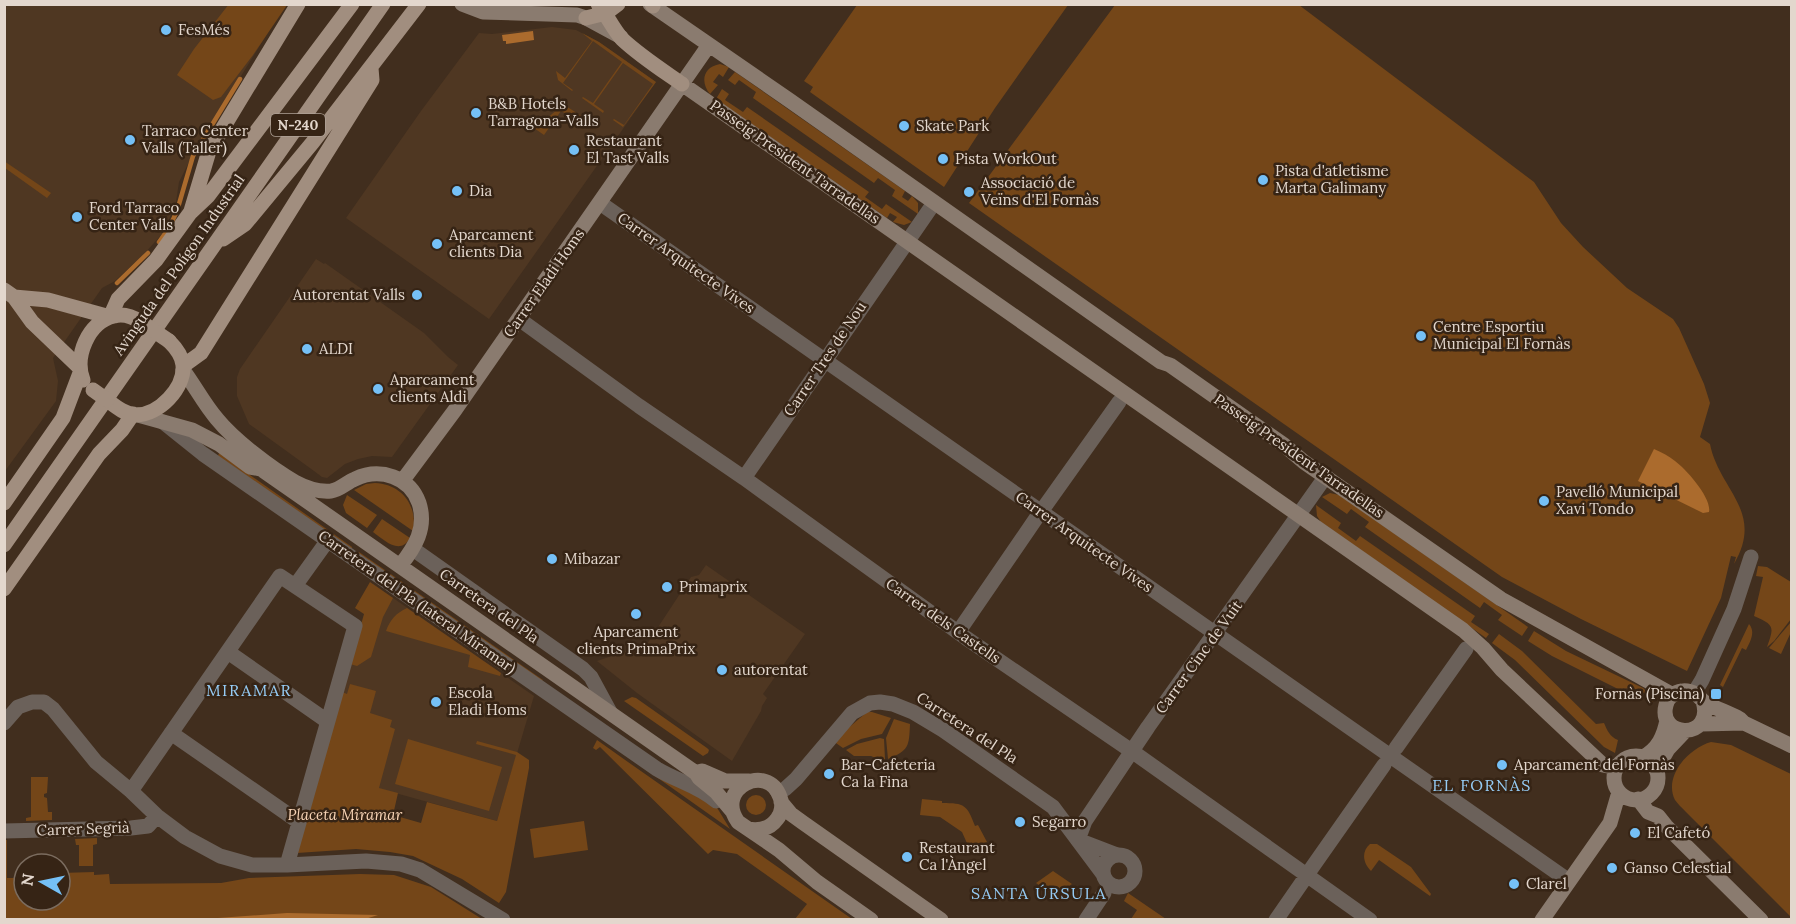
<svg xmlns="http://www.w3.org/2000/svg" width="1796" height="924" font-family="Lora,serif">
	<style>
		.built { fill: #4f3722 }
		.green { fill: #744618 }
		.water { fill: #ab6b2d }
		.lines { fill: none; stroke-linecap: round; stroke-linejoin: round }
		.stream { stroke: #ab6b2d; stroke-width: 4.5 }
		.street { stroke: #6b615a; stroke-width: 15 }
		.secondary { stroke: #8a7b6f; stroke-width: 15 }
		.primary { stroke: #a18e7f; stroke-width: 15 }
		.primary-bridge { stroke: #a18e7f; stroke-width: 15 }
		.poi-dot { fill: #75c0f6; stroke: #362415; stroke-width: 2 }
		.labels { text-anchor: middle; stroke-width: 5; stroke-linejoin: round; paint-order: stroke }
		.shield { fill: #362415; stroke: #afa196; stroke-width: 1.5 }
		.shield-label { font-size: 14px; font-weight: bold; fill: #e3d7cd }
		.poi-label { font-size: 15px; fill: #e3d7cd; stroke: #362415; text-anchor: start }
		.street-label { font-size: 15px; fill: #e3d7cd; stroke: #362415 }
		.park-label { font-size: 15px; font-style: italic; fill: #f8d4b6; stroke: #362415 }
		.neighbourhood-label { font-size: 16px; letter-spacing: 1.5px; fill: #95cbf4; stroke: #362415 }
	</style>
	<rect width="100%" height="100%" fill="#412e1e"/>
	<!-- built -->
	<path class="built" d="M5,5H285L194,152L179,182L176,202L164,232L143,255L115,281L102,288L53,358L58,381L56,401L5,471Z
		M552,27L576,30L599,42L656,82L489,319L346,218L421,111L479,33L492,34Z
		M316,259L324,264L325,263L424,333L448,357L458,365L392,457L372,456L358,459L345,464L327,478L322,477L314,471L249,424L237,396V377L240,369Z
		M706,565L805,634L763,694L767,698L762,706L761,711L732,761L637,693L597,661L647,644L691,577L699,575Z
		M373,584L534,696L497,821L319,772Z"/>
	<!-- green -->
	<path class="green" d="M229,4L287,5L253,55L221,97L213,100L177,75L194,49Z
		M857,5V4L1068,5L995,108L944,187L810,92L813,87L804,81Z
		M1115,5H1299L1534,182L1561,223L1583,247L1627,288L1673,319L1679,328L1704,384L1710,403L1700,437L1710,444C1719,490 1765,511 1734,564L1736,557L1731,556L1721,598L1687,671L1581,619L1502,577L969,203Z
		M582,33L599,42L656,82L623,127L613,120L614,119L624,125L653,84L623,63L594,104L604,111L603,113L582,98L583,97L593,103L622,62L593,41L563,83L573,90L572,91L558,80L556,71L565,78L592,41Z
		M720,64L729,67L723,77L719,74L713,82L718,85L710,94C700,82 703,67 720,64Z
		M735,72L905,191L902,197L908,201L912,196L918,203V214L892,196L895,190L878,178L874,183L753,98L756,92L739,80L735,85L728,80Z
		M722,89L729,94L725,100L743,112L747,107L869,192L865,197L882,209L886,204L912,222L904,225L893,222L897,217L890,213L887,218L716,99Z
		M566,106L595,125L593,127L573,113L570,116L561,111L544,135L521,119L522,117C547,132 548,110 566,106Z
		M4,161L51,193L47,198L5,168Z
		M219,453L352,547V549L218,456Z
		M375,483C401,484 418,505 413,531L354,490L366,484Z
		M1330,493L1339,495L1528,627L1522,636L1498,620L1502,615L1484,602L1480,608L1365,527L1369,522L1351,509L1347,514L1322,497Z
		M347,495L377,515L367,528L346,513L343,505Z
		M1316,505L1341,523L1338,528L1356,541L1360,536L1475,616L1471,622L1489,634L1486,638L1321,522L1317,516Z
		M382,519L410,538C400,556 384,540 373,532Z
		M359,552L543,680L541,682L358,554Z
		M1758,566L1767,567L1791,582V601L1790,604L1791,605V619L1774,641L1767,647C1774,627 1775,625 1754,616L1763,577L1756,576Z
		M370,582L393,598L383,617L371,657L357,666L350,664L364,614L355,608Z
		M407,608L501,673L500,676L468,667L470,655L386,631C390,620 396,613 407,608Z
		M1791,622V632L1781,654L1769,648Z
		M1749,624C1756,632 1750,642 1746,650L1742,648L1723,687L1720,685Z
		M1534,631L1566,651L1643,688L1655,700L1652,702L1644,693L1638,690L1631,688L1618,689L1552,656L1528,641Z
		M1499,634L1522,651L1596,724L1604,723C1607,730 1610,737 1618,740L1615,753L1604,747L1515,660L1492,643Z
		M350,684L376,691L370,713L392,720L390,727L395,729L379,788L398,793L393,815L421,823L427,802L497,821L516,755L476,744L477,741L517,752L529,760V768L506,892L499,903L462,879L413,856L390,852L356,849L297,853L342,692L347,694Z
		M632,697L636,698L707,748L709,750L708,753L703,756L624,701Z
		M867,712H872L891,718L882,734L861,739L843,748L833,741Z
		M894,719L910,724C909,747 909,750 888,759L886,738Z
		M880,738L884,739L885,759L882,761L871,756H854L846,750L857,744Z
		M408,739L502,767L489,811L395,784Z
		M597,740L628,762L852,919H795L807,904L737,854L713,850L708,854L600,747L596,750L593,748Z
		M1711,742L1731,745L1791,774V917L1685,811C1682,808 1678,804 1675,800C1663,776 1689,748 1711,742Z
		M624,754L716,806L730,829Z
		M31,777H48L47,793L44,794V797L47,798L48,812H52V820L26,821V818L31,817Z
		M746 805a10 10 0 1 1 20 0a10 10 0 1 1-20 0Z
		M922,799L942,801V803C965,803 967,805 975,826L978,825L987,842L970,850L962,832L940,817L920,815Z
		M584,821L588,850L534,858L530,829Z
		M97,838V844L93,845V866H79V845H76L75,839Z
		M4,840H7V878H23L24,900H60V873L94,872V875L109,874L110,884L221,883L249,878L360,874L394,875L431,887L482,919H5Z
		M1370,844H1377L1411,867L1431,894L1430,896L1379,860L1371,871C1363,863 1361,852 1370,844Z
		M1053,871L1072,884L1054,896L1036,883Z
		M1128,893L1166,919H1131L1137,910L1124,901Z"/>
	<!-- water -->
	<path class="water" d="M533,31L534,40L506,44V41H503L502,35Z
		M1654,449C1661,452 1669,456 1675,461C1686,469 1712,498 1709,512L1703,513L1638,481Z
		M287,913L378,915L362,920L204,919Z"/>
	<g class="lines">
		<!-- stream -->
		<path class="stream" d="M159,242L169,228L177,211L193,156L240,79
			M117,283L148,253"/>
		<!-- street -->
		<path class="street" d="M600,203L1569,881
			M519,319L639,406L744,478L966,638L1133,752L1370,920
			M163,422L203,454L657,769C677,781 699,786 716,801
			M744,478L934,203
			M1045,506L1119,402
			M413,549L583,669L591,677L610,712
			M295,586L328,540
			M963,625L1037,517
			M228,652L327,721
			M1694,693L1702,680L1734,609L1751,557
			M4,723L18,707L32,702H44L53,709L96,762L131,791L157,816L185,837L220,856L252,865H287L366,861L401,864L420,870L503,920
			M171,733L299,822
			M1396,748L1466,649
			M131,791L280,576L355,626L287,865
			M777,791L785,789L796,779L852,713L870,703L880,702L893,704L913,712L943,730L1053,807L1103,874
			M4,831L131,828L148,826L157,816
			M1078,840L1085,821L1148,727L1326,476
			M1078,840L1117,855
			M1103 871a16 16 0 1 1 32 0a16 16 0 1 1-32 0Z
			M1311,869L1384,765
			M1086,920L1104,893
			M1276,920L1303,881"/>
		<!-- secondary -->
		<path class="secondary" d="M462,4L483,12L577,15L586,18L621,37
			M650,4L789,100L1161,362L1170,365L1284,445L1304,462L1501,599L1673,695
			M682,84L1463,630L1483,648L1502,670L1603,765L1617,768
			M183,370C195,386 204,404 217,419C234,440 272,469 295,482C306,488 319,492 331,491C340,490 347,482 355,479C380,467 410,477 419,503C427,528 415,547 400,566
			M138,415L192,430L219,444L250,467L261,469L696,773L699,778L716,792L732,811
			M403,480L455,410L709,45
			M1703,701C1715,740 1657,739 1666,705C1668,697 1675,692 1682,691C1687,690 1692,692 1696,694C1700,697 1702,701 1706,703C1717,709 1729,713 1740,719L1744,723L1792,746
			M1701,724L1744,723
			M1614 778a22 22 0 1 1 44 0a22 22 0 1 1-44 0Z
			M1643,757C1658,749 1664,736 1667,720
			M1656,770L1668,749L1685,731
			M698,772L702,771L725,781H749
			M1638,799L1648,812L1658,816L1666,826L1761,920
			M781,802L791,814L802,822L941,920
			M748,829C760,831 770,829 777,819C782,813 783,804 780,797C768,762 714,788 738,822L779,850L817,882L871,920
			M1542,920L1610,823L1619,792"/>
		<!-- primary -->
		<path class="primary" d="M598,4C607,15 613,29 622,39C640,56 662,70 682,84
			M652,4L653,6
			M586,18L606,13L618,4
			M191,211L209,151L298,4
			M223,239L245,224L313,142L419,4
			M4,290L14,297L32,322L79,367
			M14,297L48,300L110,317
			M110,317L118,299L156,260L190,213L208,196L352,4
			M183,366L201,353L372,80L371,68
			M83,380C74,357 88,322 114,316C124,313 133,317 141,322
			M107,400C115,406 124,414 136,415C159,415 185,388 183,365C182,355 175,347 169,341
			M4,503L63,418L80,373
			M4,545L383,4
			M4,589L99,454L122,430L133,414"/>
		<!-- primary-bridge -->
		<path class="primary-bridge" d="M141,322L169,341
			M93,390L107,400"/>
	</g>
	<!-- markers -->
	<g class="poi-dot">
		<circle cx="166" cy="30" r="6"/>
		<circle cx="476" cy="113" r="6"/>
		<circle cx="904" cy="126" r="6"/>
		<circle cx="130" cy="140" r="6"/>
		<circle cx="574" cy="150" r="6"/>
		<circle cx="943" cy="159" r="6"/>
		<circle cx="1263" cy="180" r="6"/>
		<circle cx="457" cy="191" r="6"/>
		<circle cx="969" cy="192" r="6"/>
		<circle cx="77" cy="217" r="6"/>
		<circle cx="437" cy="244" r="6"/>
		<circle cx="417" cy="295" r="6"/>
		<circle cx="1421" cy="336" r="6"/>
		<circle cx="307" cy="349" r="6"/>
		<circle cx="378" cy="389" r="6"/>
		<circle cx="1544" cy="501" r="6"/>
		<circle cx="552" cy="559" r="6"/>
		<circle cx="667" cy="587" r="6"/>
		<circle cx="636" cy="614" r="6"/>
		<circle cx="722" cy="670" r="6"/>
		<rect x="1710" y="688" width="12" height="12" rx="3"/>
		<circle cx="436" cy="702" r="6"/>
		<circle cx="1502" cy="765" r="6"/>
		<circle cx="829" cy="774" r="6"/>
		<circle cx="1020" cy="822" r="6"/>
		<circle cx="1635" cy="833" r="6"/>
		<circle cx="907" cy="857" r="6"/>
		<circle cx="1612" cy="868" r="6"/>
		<circle cx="1514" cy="884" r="6"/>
	</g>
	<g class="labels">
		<!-- shield labels -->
		<rect class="shield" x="271" y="114" width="54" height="22" rx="4.5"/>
		<g class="shield-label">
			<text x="298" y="130">N-240</text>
		</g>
		<!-- poi labels -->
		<g class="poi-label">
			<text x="178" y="35">FesMés</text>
			<text x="488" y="109">B&amp;B Hotels<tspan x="488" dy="17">Tarragona-Valls</tspan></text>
			<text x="916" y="131">Skate Park</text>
			<text x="142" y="136">Tarraco Center<tspan x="142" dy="17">Valls (Taller)</tspan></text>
			<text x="586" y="146">Restaurant<tspan x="586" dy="17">El Tast Valls</tspan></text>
			<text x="955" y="164">Pista WorkOut</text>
			<text x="1275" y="176">Pista d'atletisme<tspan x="1275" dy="17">Marta Galimany</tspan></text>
			<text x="981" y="188">Associació de<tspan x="981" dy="17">Veïns d'El Fornàs</tspan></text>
			<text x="469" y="196">Dia</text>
			<text x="89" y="213">Ford Tarraco<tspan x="89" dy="17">Center Valls</tspan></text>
			<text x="449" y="240">Aparcament<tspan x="449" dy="17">clients Dia</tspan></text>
			<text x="405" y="300" text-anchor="end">Autorentat Valls</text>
			<text x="1433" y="332">Centre Esportiu<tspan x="1433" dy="17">Municipal El Fornàs</tspan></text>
			<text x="319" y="354">ALDI</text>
			<text x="390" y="385">Aparcament<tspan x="390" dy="17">clients Aldi</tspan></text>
			<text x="1556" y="497">Pavelló Municipal<tspan x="1556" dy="17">Xavi Tondo</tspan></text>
			<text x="564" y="564">Mibazar</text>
			<text x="679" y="592">Primaprix</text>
			<text x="636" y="637" text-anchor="middle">Aparcament<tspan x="636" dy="17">clients PrimaPrix</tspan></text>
			<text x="734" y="675">autorentat</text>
			<text x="448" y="698">Escola<tspan x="448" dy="17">Eladi Homs</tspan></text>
			<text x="1704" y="699" text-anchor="end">Fornàs (Piscina)</text>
			<text x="841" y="770">Bar-Cafeteria<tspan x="841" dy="17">Ca la Fina</tspan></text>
			<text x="1514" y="770">Aparcament del Fornàs</text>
			<text x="1032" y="827">Segarro</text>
			<text x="1647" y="838">El Cafetó</text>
			<text x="919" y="853">Restaurant<tspan x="919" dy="17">Ca l'Àngel</tspan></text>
			<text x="1624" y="873">Ganso Celestial</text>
			<text x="1526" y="889">Clarel</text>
		</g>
		<!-- street labels -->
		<g class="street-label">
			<text transform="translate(795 162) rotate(35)" y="5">Passeig President Tarradellas</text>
			<text transform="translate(686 263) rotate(35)" y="5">Carrer Arquitecte Vives</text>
			<text transform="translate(179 265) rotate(-55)" y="5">Avinguda del Polígon Industrial</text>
			<text transform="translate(544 283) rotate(-55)" y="5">Carrer Eladi Homs</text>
			<text transform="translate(825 359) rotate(-56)" y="5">Carrer Tres de Nou</text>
			<text transform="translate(1299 456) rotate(35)" y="5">Passeig President Tarradellas</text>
			<text transform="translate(1084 542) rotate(35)" y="5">Carrer Arquitecte Vives</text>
			<text transform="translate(417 602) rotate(35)" y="5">Carretera del Pla (lateral Miramar)</text>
			<text transform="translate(489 606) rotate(35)" y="5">Carretera del Pla</text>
			<text transform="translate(943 621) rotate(35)" y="5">Carrer dels Castells</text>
			<text transform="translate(1199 657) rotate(-54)" y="5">Carrer Cinc de Vuit</text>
			<text transform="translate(967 728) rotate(33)" y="5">Carretera del Pla</text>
			<text transform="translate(83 829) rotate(-2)" y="5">Carrer Segrià</text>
		</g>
		<!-- park labels -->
		<g class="park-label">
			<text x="345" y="820">Placeta Miramar</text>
		</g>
		<!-- neighbourhood labels -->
		<g class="neighbourhood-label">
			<text x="249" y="696">MIRAMAR</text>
			<text x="1482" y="791">EL FORNÀS</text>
			<text x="1039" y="899">SANTA ÚRSULA</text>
		</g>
	</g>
	<!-- border -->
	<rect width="1796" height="924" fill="none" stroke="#e3d7cd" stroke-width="12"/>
	<!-- north arrow -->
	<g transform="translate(42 882) rotate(279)"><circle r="28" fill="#362415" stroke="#7b6c5f" stroke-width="1.5"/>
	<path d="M0-4.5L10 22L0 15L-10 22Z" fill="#75c0f6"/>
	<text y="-9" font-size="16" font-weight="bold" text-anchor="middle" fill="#e3d7cd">N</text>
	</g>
</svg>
